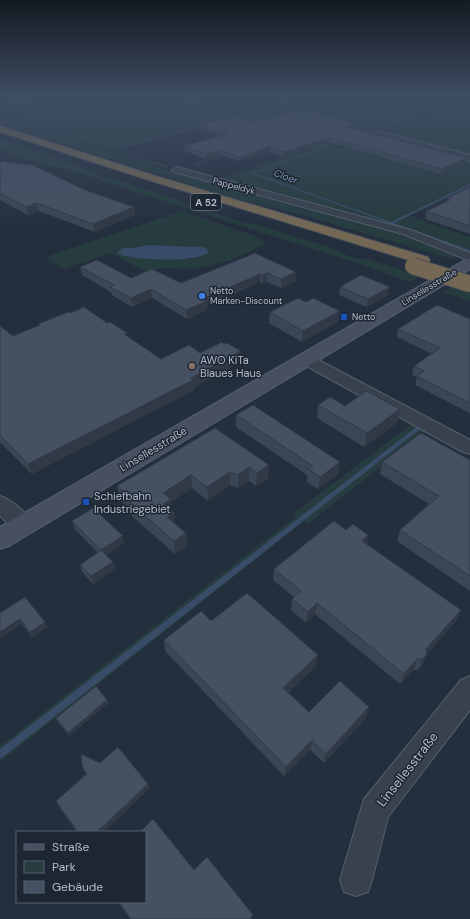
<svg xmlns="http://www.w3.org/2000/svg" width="470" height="919" font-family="'DM Sans',sans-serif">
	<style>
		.green { fill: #263c3f; fill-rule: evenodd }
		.water { fill: #394c67 }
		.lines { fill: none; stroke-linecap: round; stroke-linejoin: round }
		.stream { fill: #394c67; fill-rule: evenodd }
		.street-casing { stroke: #565f6c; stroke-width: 2 }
		.secondary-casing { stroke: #565f6c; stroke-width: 2 }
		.highway-casing { stroke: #434c59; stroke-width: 2 }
		.path-far1 { stroke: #44595c; stroke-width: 1; stroke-dasharray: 1.5 1.5; stroke-linecap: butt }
		.path { stroke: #44595c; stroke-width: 1.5; stroke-dasharray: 1.5 1.5; stroke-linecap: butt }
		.street { fill: #38414e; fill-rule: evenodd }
		.secondary { fill: #465061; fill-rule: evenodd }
		.highway { fill: #746855; fill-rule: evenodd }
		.highway-bridge-casing { stroke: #434c59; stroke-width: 18; stroke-linecap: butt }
		.highway-bridge { stroke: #746855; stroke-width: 16 }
		.wall { fill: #3b4654 }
		.shaded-wall { fill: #303945 }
		.building { fill: #455162; stroke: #303945 }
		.shop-dot { fill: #3f7fe0; stroke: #1d2633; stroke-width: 1.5 }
		.transit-dot { fill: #1a4fb4; stroke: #1d2633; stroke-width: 1.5 }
		.education-dot { fill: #8d6e63; stroke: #1d2633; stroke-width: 1.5 }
		.labels { text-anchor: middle; stroke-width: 3; stroke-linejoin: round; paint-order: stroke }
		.far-street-label { font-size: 9px; fill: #b4bcc9; stroke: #1d2633 }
		.far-poi-label { font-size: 9px; fill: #b4bcc9; stroke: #1d2633; text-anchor: start }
		.far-water-label { font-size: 10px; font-style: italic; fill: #7c92b1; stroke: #1d2633 }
		.shield { fill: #1d2633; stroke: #878f9c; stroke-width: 1 }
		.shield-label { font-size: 10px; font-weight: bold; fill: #b4bcc9 }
		.poi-label { font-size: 11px; fill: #b4bcc9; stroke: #1d2633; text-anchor: start }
		.street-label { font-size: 11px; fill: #b4bcc9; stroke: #1d2633 }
		.near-street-label { font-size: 13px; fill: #b4bcc9; stroke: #1d2633 }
	</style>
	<rect width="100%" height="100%" fill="#242f3e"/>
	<!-- green -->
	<path class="green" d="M0,98H470V157L382,134L432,116L428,115L337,146L341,149L379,135L470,159V187L410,216L470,237V249L465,252L419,235L217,180L319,146L235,118L116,150L46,128L0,109Z
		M0,114L21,123L157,167L384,229L414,238L459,255L452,259L295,213L233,198L0,124Z
		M0,139L92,171L102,177H109L245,223L254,224L339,250C346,257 357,259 367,259L421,276L410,282L362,265L56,166H45L0,150Z
		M182,211L255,236L265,243L261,246L229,261L208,266L185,269L161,268L147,273L111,253L63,269L48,259L49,256ZM162,245L193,246L207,254L191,259L123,248Z
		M453,286L470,292V301L443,292Z
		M413,423L426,431L308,524L304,521L0,762V746L296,516L293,514Z"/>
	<!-- water -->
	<path class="water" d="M150,245L202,247L206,248L209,252C200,263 129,261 117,253L123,248H132Z"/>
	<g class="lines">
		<!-- stream -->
		<path class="stream" d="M38,98H43L0,108V106Z
			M179,98H183L237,116L302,98H306L239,117L257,123L256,124Z
			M205,124L206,125L116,149H114Z
			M315,141L329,147L253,173L391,222L470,184V186L394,223L470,250V252L250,173L326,147L314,142Z
			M417,427L419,428V430L3,757L0,758V749L415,428Z"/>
		<!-- street casing -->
		<g class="street-casing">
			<path id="street" d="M377,131L470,155V161L374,136L373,134Z
				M177,167L411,230L470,253V261L403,234L174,172L172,170Z
				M305,354L311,356L470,440V454L463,452L299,362L297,359L299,356Z
				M0,496C13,500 28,514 35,526L31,532C17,536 10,525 0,516Z
				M470,676V710L388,817L372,880L368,892L356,896L344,892L340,880L364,799L461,680Z"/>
		</g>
		<!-- secondary casing -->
		<g class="secondary-casing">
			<path id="secondary" d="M470,259V269L9,546L0,549V527L465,260Z"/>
		</g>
		<!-- highway casing -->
		<g class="highway-casing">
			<path id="highway" d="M0,126L153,175L428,257L430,260L428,263L423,264L418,263L145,179L0,132Z"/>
		</g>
		<!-- path-far1 -->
		<path class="path-far1" d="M0,112L31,125L157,164
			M196,164L226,154"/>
		<!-- path -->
		<path class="path" d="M154,163L167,167
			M196,164L199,163"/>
		<!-- street -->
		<use href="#street" class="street"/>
		<!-- secondary -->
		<use href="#secondary" class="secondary"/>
		<!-- highway -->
		<use href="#highway" class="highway"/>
		<!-- highway-bridge casing -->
		<g class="highway-bridge-casing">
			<path id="highway-bridge" d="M413,266L470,284"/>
		</g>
		<!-- highway-bridge -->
		<use href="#highway-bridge" class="highway-bridge"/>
	</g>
	<!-- wall -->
	<path class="wall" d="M251,122L355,129L466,163L441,174L329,142L283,157L269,152L240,161L219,154L206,159L185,151L184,146L221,136L200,129V125Z
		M0,161L134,207L135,215L95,232L39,211L28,215L0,200Z
		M470,187V234L425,219L426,211L445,203L446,199Z
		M255,253L296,281L281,288L267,282L262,284L260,282L207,306V310L187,319L152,298L132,307L112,295L111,292L82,275L80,267L131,278L181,283Z
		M340,287L388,295L367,307L339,295Z
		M306,302L340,311L339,321L302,342L269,323L270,312Z
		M70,313L127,337L161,359L200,353L241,361L193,388L194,390L32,474L0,442V326L13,336L39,326L38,324Z
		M470,319V413L415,385L417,377L412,375L414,366L432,354L397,337L398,329Z
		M318,405L345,406L400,409L397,423L364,447L317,418Z
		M236,415L338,474L318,489L307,482V475L236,427Z
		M215,428L269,465L268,479L256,486L249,481L238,488L230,485L208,501L192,488L171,502L172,511L175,524L186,533L187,546L175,554L132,516L131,510L120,500L117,486Z
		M470,460V591L397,541L400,530L429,504L380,474L382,462Z
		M72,521L124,543L106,555L115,569L93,584L82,572L80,565L98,553L74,528Z
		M346,530L368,535L367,544L461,610L456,621L427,654L423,664L418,670H413L400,684L315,614L306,623L291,610L292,599L294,597L273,580L274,569Z
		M0,613L45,622L47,627L32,637L22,624Z
		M211,621L316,666L288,693L309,712L369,707L366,718L324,763L310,750L284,776L165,651L164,640Z
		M107,700L108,703L69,736L57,721L56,718Z
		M82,766L150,788L103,832H77L58,806L56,801L86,774L84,771Z
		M194,870L253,919H130L118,902H145Z"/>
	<!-- shaded-wall -->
	<path class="shaded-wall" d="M355,124V129L347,127Z
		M330,138L329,142L283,157V152Z
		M269,147V152L240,161V157Z
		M219,150V154L206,159V154Z
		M467,158L466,163L441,174L442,169Z
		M37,203L39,211L28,215L26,207Z
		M134,207L135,215L95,232L93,224Z
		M296,272V281L281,288V279Z
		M267,273V282L262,284L263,275Z
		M260,274V282L207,306V310L187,319L186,310L203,299Z
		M390,287L388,295L367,307L368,299Z
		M151,289L152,298L132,307L131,298Z
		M340,311L339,321L302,342L303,331Z
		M241,351V361L193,388L194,390L32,474L28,464L191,378Z
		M400,409L397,423L364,447L367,433Z
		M340,462L338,474L318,489L320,477Z
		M269,465L268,479L256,486L257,473Z
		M249,467V481L238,488V475Z
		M230,472V485L208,501L207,487Z
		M191,475L192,488L171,502L172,512L163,504V493Z
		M174,513L175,526L167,517Z
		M186,533L187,546L175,554L174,541Z
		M368,535L366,547L362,541Z
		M123,536L124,543L103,558L101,550Z
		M113,562L115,569L93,584L91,576Z
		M317,603L315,614L306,623L308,612Z
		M461,610L456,621L427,654L423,664L418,670L426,649Z
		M20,619L22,624L0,639V632Z
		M45,622L47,627L32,637L30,632Z
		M318,655L316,666L282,699L283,688Z
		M417,659L413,670L400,684L404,674Z
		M107,700L108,703L69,736L68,733Z
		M369,707L366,718L324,763L326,754Z
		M312,740L310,750L284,776L286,767Z
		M148,784L150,788L103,832H97Z"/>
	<!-- building -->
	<path class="building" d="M303,109L355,124L347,127L467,158L442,169L330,138L283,152L269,147L240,157L219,150L206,154L184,146L228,134L200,125L233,116L251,122Z
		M0,161L33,165L85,190L134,207L93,224L37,203L26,207L0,193Z
		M470,187V226L426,211L450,200L446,199Z
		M255,253L296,272L281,279L267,273L263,275L260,274L203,299L207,301L186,310L151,289L131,298L110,287L114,285L80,267L97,260L131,278L152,269L181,283Z
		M361,275L390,287L368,299L340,287Z
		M298,298L306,302L313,298L340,311L303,331L270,312Z
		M437,305L470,319V403L417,376L424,371L414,366L440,348L398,329Z
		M84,307L107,323L110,322L127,333L124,334L161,359L189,345L200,353L222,342L224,344L227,343L241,351L191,378L193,380L28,464L0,435V326L13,336L40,325L38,324L68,312L70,313Z
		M366,391L400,409L367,433L318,405L330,397L345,406Z
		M253,405L340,462L320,477L308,469L313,466L236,415Z
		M215,428L269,465L257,473L249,467L238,475L230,472L207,487L191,475L163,493L171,499L163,504L174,513L167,517L186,533L174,541L130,503L133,501L117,486Z
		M421,433L470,460V576L400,530L439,496L382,462Z
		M93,508L123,536L101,550L113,562L91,576L80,565L101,550L72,521Z
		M334,521L346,530L353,524L368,535L362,541L461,610L426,649L427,654L422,659H417L404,674L317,603L308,612L292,599L301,591L274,569Z
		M247,593L318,655L283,688L309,712L340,681L369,707L326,754L312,740L286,767L164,640L201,611L211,621Z
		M25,597L45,622L30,632L20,619L0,632V613Z
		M96,686L107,700L68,733L56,718Z
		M118,747L148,784L97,832H78L56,801L87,774L82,766L81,754L100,763Z
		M153,819L194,870L207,857L253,915L250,919H131L119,902H145V832H140Z"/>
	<!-- sky -->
	<linearGradient id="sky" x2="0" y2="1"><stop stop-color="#141a22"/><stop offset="0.43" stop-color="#3f4d63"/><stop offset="1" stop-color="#3f4d63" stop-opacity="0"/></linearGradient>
	<rect width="470" height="227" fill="url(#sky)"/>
	<!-- markers -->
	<circle class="shop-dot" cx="202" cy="296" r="4"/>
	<g class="transit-dot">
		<rect x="340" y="313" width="8" height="8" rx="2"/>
		<rect x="82" y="498" width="8" height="8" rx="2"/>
	</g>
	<circle class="education-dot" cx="192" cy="366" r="4"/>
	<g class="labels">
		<!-- far-street labels -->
		<g class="far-street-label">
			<text transform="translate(234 186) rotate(15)" y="3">Pappeldyk</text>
			<text transform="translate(429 287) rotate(-31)" y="3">Linsellesstraße</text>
		</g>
		<!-- far-poi labels -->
		<g class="far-poi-label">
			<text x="210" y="294">Netto<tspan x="210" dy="10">Marken-Discount</tspan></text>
			<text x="352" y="320">Netto</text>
		</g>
		<!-- far-water labels -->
		<g class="far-water-label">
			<text transform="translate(286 176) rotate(20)" y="4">Cloer</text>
		</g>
		<!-- shield labels -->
		<rect class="shield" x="191" y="194" width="30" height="16" rx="3"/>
		<g class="shield-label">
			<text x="206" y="206">A 52</text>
		</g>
		<!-- poi labels -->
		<g class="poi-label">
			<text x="200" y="364">AWO KiTa<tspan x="200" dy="13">Blaues Haus</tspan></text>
			<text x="94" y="500">Schiefbahn<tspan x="94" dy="13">Industriegebiet</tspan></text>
		</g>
		<!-- street labels -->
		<g class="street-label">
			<text transform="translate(153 449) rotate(-31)" y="4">Linsellesstraße</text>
		</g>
		<!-- near-street labels -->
		<g class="near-street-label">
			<text transform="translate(407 769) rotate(-52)" y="5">Linsellesstraße</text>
		</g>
	</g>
	<!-- legend -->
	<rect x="16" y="831" width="130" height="72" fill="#1d2633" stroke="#59626f"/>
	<rect x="24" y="844" width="20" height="6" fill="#465061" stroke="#59626f"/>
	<text x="52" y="851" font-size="12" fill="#b4bcc9">Straße</text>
	<rect x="24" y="861" width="20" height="12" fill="#263c3f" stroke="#59626f"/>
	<text x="52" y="871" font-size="12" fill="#b4bcc9">Park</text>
	<rect x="24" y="881" width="20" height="12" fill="#455162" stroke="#59626f"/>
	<text x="52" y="891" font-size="12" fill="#b4bcc9">Gebäude</text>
</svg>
